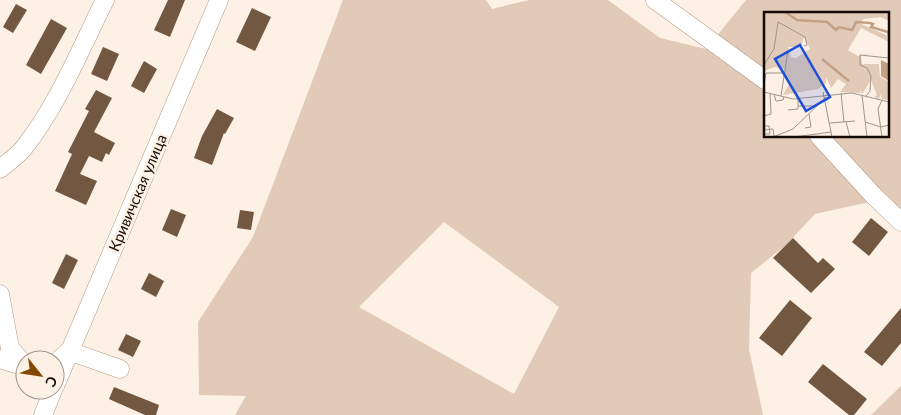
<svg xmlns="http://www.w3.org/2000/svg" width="901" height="415" font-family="Lato,sans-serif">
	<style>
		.green { fill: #e1cab8; fill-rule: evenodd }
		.building { fill: #725741 }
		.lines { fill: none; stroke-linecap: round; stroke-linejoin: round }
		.minor-casing { stroke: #b79981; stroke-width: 19 }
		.minor { stroke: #fff; stroke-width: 18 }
		.labels { text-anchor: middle; stroke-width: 5; stroke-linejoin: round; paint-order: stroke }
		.street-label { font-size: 15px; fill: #160b04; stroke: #fdf0e5 }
		.inset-river { fill: none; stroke: #c4a185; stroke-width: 2.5 }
		.inset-road { fill: none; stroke: #a1948b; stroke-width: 1 }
		.view { fill: #1d4ed8; fill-opacity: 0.15; stroke: #1d4ed8; stroke-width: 2.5 }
		.inset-edge { fill: none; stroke: #160b04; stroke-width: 2.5 }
	</style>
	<rect width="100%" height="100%" fill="#fdf0e5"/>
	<!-- green -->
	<path class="green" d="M343,0H486L492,9L529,0H608L660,38L706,49L746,0H901V209L865,203L815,214L787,244L751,273L749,349L763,415H235L246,396L199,395L198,322L253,237ZM765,14H887V136H765ZM444,222L559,307L514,394L359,307Z
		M901,386V415H871Z"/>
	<!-- building -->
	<path class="building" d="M168,0H185L170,37L154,30Z
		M16,4L27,10L13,33L3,27Z
		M252,8L271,17L255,51L236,42Z
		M51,19L67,28L41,74L26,65Z
		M103,47L119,54L107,81L91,74Z
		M144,61L157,69L144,93L131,86Z
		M96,90L112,98L94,132L115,143L109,155L106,153L102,162L89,156L80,174L97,181L86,205L55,191L72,154L68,152L89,111L85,109Z
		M217,109L234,118L225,134L224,133L212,165L194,158L202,136Z
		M171,209L186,215L177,237L162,230Z
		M240,210L254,212L251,230L237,228Z
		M871,218L888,232L869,256L852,242Z
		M793,238L818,263L823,258L835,269L811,293L773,258Z
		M66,254L78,260L64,289L52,283Z
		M149,273L164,281L156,297L141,289Z
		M790,300L812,318L782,356L759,338Z
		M901,308V343L882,366L864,352Z
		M126,334L141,341L133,357L118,350Z
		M823,364L867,399L854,415H849L808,382Z
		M114,387L159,405L156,415H145L109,399Z"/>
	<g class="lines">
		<!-- minor casing -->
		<g class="minor-casing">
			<path id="minor" d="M655,0L765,80
				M819,136L873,195L901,222
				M0,169C7,163 17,156 23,149C58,105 80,50 105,0
				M0,294L10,348L25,365
				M0,359L25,367
				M60,359L69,351L120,369
				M55,386L219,0
				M43,415L53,390"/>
		</g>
		<!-- minor -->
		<use href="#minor" class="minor"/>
	</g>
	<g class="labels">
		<!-- street labels -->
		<g class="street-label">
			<text transform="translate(138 193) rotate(-67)" y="5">Кривичская улица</text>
		</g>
	</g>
	<!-- overview -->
	<g transform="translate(764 12)">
		<rect width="125" height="125" fill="#fdf0e5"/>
		<path d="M0,0H125V9L117,5L100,7L95,11L122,23L125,30L97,16L84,38L94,44L107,41L97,44L98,52H115L116,65L125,70V88L118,87L117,82L115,87L110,85L113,83L107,68L98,82L96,78V81L76,80L82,72L74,67L67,76L62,65V71L54,77L19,83L26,70L21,67V57L11,55L0,59ZM40,25L46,37L32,46L27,45L24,35H37Z" fill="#e1cab8" fill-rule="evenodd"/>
		<path d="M117,48L125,52V69L117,64Z" fill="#c4a185"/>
		<path class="inset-river" d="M21,0L33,8L63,10L72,18L75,15L88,18L92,10L106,11L109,12L107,15L124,20L125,25M58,47L85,69"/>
		<path class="inset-road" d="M0,53L10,37L14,10L41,25L43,33L40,34M0,72L2,61H20M0,80L29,87L88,81L125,90M59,80L68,125M77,81L80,110M10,82L12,89L19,88L20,85M98,83L103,125M17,84L24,38M102,84L106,79L107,64L103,56L96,53V43L125,46M34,94H53M24,98L34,97V87M0,104L7,102L6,81M82,110L86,125M101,110L117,115L125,113M66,111L91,109M0,114H5L6,122H0M41,116L47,115L45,102M0,118L9,117L10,124M9,125L29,117L62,85M30,125L67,120M118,125L114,97L118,88"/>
		<path class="view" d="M36,33L66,85L42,99L11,47Z"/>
		<rect width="125" height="125" class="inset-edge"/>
	</g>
	<!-- north arrow -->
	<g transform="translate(40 375) rotate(120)"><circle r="24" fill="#fdf0e5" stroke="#a1948b"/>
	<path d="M0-4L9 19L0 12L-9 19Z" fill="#834800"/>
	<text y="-8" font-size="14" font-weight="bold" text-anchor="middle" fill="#160b04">С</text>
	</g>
</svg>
